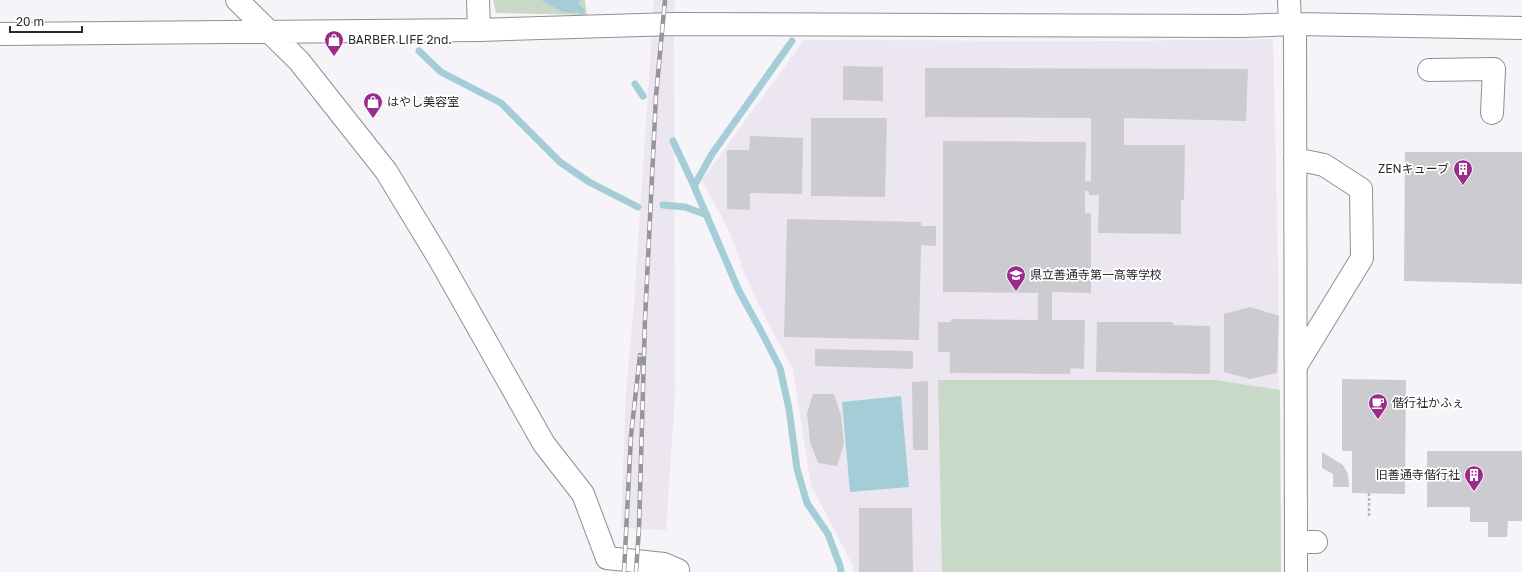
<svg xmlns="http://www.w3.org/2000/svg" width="1522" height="572" font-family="'Golos Text','Noto Sans JP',sans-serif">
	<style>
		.built { fill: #ece6f1 }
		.green { fill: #c8dac7 }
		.water { fill: #a4cdd8 }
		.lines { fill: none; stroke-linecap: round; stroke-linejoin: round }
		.stream { stroke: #a4cdd8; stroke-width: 7 }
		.building { fill: #ccccd0 }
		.minor-casing { stroke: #918f92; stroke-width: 24 }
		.path { stroke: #b7b6b9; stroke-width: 2.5; stroke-dasharray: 3 2; stroke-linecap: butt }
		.minor { stroke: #fff; stroke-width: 22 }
		.rail-casing { stroke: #969597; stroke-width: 4.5 }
		.rail { stroke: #fff; stroke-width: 3; stroke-dasharray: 9; stroke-linecap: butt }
		.labels { text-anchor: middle; stroke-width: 3.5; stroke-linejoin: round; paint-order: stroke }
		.poi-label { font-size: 12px; fill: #2a292a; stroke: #fff; text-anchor: start }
	</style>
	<rect width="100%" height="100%" fill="#f6f4f8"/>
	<!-- built -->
	<path class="built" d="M654,0H675L674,24L675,396L666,530L621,528L626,391L634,304Z
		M1273,39L1278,261L1281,572H853V566L811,485L793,370L761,309L745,275L729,231L702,180L804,40L1118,41Z"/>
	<!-- green -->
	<path class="green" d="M493,0H585L587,15L496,13Z
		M938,380H1215L1280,390L1281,572H942Z"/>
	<!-- water -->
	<path class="water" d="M541,0H580L575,13L563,12Z
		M901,396L909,487L850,492L842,402Z"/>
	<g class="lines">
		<!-- stream -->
		<path class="stream" d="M570,0L581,11
			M419,51L441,72L501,103L560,162L589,182L638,207
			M635,84L643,96
			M673,141L694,186L739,291L761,331L780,368L789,409L797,469L807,503L828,534L840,566L841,572
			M694,186L712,154L792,41
			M663,205L685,207L707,215"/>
	</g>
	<!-- building -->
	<path class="building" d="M843,66L883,67V101L843,100Z
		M925,68L1248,69L1246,121L1124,118V145H1185L1184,200H1181V234L1098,233L1099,195H1089V191H1085V213H1091V293L1052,292V320H1085L1084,369L1071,368L1070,374L950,373V352H938V322H951V319L1038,320V293L943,292V141L1086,142L1085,181H1091V118L925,117Z
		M811,118H887L885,197L811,196Z
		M750,136L803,138L802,194L750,193V210L727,209V150H749Z
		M1405,152H1522V284L1404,281Z
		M787,219L921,222V226H936V246L921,245L919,340L784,337Z
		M1250,307L1279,316L1277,373L1250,379L1224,372V314Z
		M1097,322H1173V325L1210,326V374L1096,372Z
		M815,349L913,351V369L815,366Z
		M1342,379L1406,380L1405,494L1352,493V451H1342Z
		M928,381V450H913L912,382Z
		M813,394H834L841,415L844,444L837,466L818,463L810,442L807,413Z
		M1427,451H1522V521H1508L1507,537H1488V522H1470V507H1427Z
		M1322,452L1343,465L1348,474L1349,487H1333V474L1322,468Z
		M859,508H912L913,572H859Z"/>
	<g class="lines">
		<!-- minor casing -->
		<g class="minor-casing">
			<path id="minor" d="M237,0L299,61L386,171L440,260L544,444L583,494L607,558L664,564L678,570V572
				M478,0L479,30
				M1289,0L1290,24
				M1295,24L1296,572
				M0,34L479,30L674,24L1242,26L1295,24L1522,28
				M1429,70L1494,69L1492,113
				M1295,159L1324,165L1361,189L1362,258L1296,366
				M1296,542H1316"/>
		</g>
		<!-- path -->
		<path class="path" d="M1369,493V518"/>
		<!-- minor -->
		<use href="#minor" class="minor"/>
		<!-- rail casing -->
		<g class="rail-casing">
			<path id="rail" d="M624,572L631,436L640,355
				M636,572L639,528L645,320L656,96L665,0"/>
		</g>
		<!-- rail -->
		<use href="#rail" class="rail"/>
	</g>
	<!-- icons -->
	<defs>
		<g id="shop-pin" transform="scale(1)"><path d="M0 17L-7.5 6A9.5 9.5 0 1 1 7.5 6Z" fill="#9a2c8b" stroke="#fff"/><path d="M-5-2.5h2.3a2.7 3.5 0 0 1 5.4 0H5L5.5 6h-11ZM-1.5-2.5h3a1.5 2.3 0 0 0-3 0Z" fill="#fff"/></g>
		<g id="building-pin" transform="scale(1)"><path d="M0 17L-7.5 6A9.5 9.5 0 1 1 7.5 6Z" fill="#9a2c8b" stroke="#fff"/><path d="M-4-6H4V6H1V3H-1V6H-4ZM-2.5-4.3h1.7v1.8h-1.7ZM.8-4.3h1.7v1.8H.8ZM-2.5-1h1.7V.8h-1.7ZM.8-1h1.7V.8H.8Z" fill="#fff"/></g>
		<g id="school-pin" transform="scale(1)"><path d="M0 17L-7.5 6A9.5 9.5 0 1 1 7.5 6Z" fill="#9a2c8b" stroke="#fff"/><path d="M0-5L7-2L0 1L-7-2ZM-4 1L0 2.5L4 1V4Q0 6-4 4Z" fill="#fff"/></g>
		<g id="cafe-pin" transform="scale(1)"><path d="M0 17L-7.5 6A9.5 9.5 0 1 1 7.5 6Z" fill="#9a2c8b" stroke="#fff"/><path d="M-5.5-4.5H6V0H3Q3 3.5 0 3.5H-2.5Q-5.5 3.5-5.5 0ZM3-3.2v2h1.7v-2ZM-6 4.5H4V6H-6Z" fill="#fff"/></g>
	</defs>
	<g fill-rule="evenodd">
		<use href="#shop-pin" x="334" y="40"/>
		<use href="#shop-pin" x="373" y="102"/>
		<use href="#building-pin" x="1463" y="169"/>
		<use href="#school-pin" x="1016" y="275"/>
		<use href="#cafe-pin" x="1378" y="403"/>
		<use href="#building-pin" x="1474" y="475"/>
	</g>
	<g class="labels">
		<!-- poi labels -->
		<g class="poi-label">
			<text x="348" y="44">BARBER LIFE 2nd.</text>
			<text x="387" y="106">はやし美容室</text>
			<text x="1449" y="173" text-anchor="end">ZENキューブ</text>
			<text x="1030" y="279">県立善通寺第一高等学校</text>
			<text x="1392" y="407">偕行社かふぇ</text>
			<text x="1460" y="479" text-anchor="end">旧善通寺偕行社</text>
		</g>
	</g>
	<!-- scale -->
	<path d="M10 26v6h72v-6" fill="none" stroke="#2a292a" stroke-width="2"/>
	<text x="16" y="26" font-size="12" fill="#2a292a" stroke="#ffffff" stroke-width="3" paint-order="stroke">20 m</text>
</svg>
